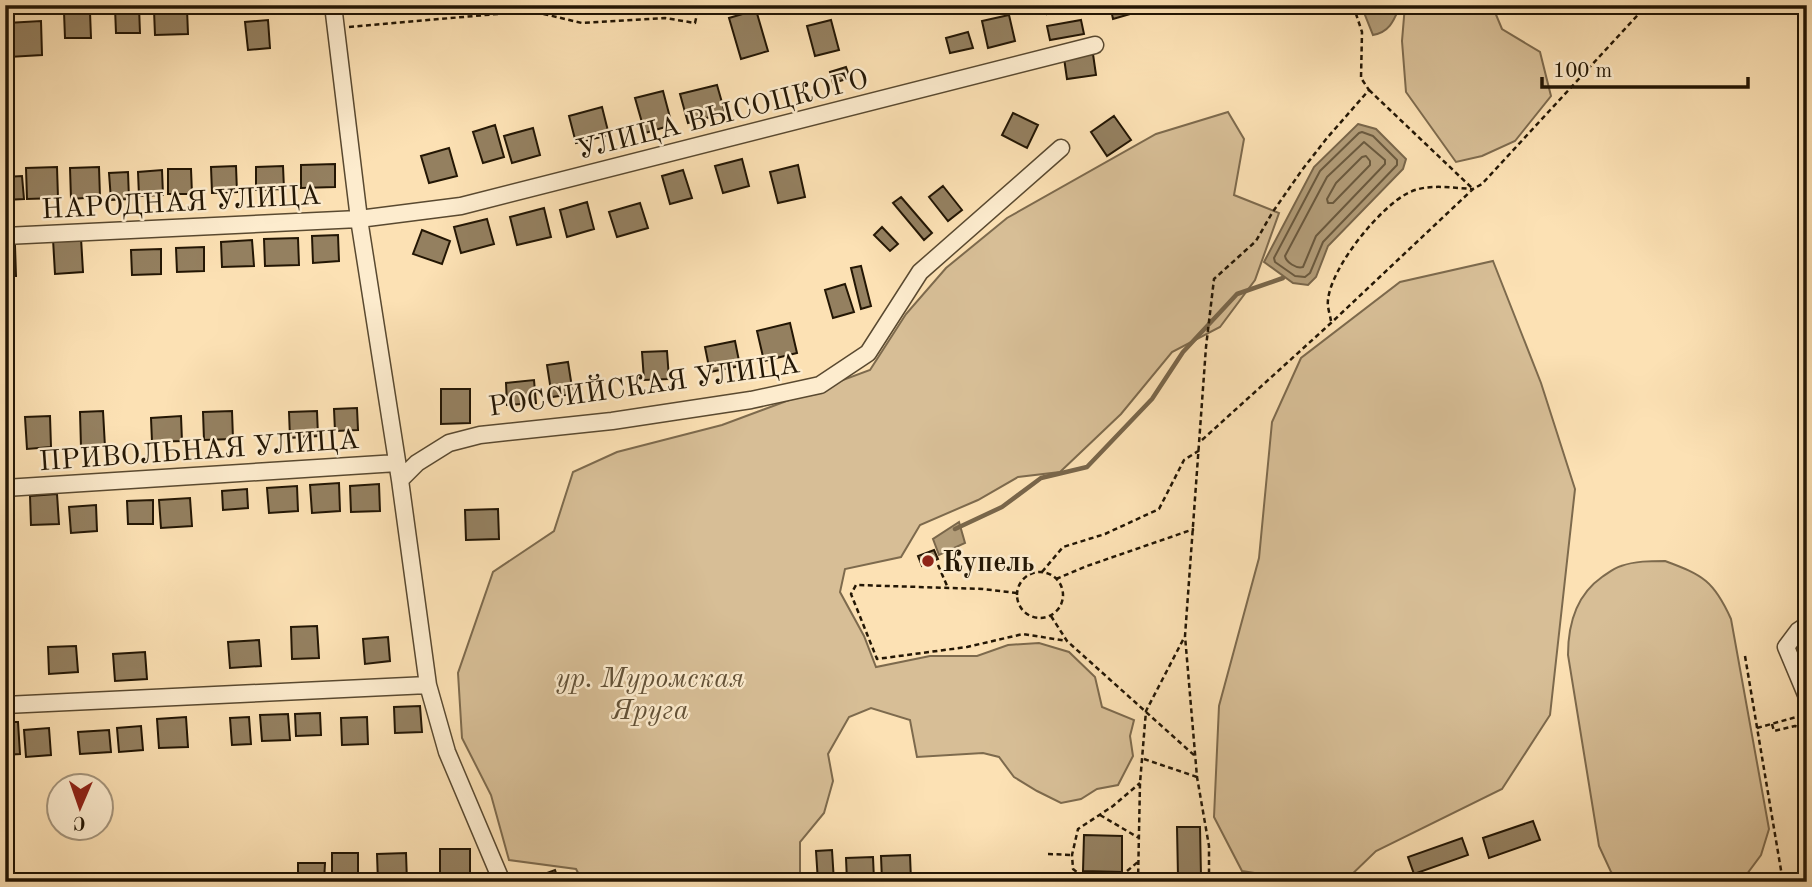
<svg xmlns="http://www.w3.org/2000/svg" width="1812" height="887" font-family="'Old Standard TT',serif">
	<style>
		.green { fill: #d7be96; stroke: #7d6a4d; stroke-width: 2 }
		.water { fill: #b29c78; stroke: #79664a; stroke-width: 2 }
		.lines { fill: none; stroke-linecap: round; stroke-linejoin: round }
		.shore { stroke: #6a593e; stroke-width: 2 }
		.stream { stroke: #79664a; stroke-width: 4.5 }
		.building { fill: #948060; stroke: #231604; stroke-width: 2 }
		.minor-casing { stroke: #594930; stroke-width: 19 }
		.path { stroke: #231604; stroke-width: 2.5; stroke-dasharray: 5 3.5; stroke-linecap: butt }
		.minor { stroke: #fdecce; stroke-width: 16 }
		.poi-dot { fill: #8f2418; stroke: #fdecce; stroke-width: 2.5 }
		.labels { text-anchor: middle; stroke-width: 5; stroke-linejoin: round; paint-order: stroke }
		.street-label { font-size: 28px; fill: #231604; stroke: #fdecce }
		.poi-label { font-size: 28px; font-weight: bold; fill: #231604; stroke: #fdecce; text-anchor: start }
		.park-label { font-size: 28px; font-style: italic; fill: #625137; stroke: #fdecce }
	</style>
	<rect width="100%" height="100%" fill="#fce1b4"/>
	<filter id="stains"><feTurbulence type="fractalNoise" baseFrequency=".00286" numOctaves="4"/><feColorMatrix values="0 0 0 0 .2 0 0 0 0 .09 0 0 0 0 .02 0 0 0 .5 -.17"/></filter>
	<radialGradient id="worn" r=".72"><stop offset=".6" stop-color="#630" stop-opacity="0"/><stop offset="1" stop-color="#630" stop-opacity=".3"/></radialGradient>
	<!-- green -->
	<path class="green" d="M1405,5H1492L1502,29L1540,52L1551,96L1515,141L1482,156L1456,162L1406,92L1402,41Z
		M1228,112L1244,139L1234,195L1279,213L1255,280L1220,327L1172,352L1121,414L1060,472L1018,477L978,500L920,525L901,557L845,569L840,592L864,636L876,667L930,656H977L1008,645L1039,643L1069,652L1095,677L1102,707L1134,720L1130,736L1133,756L1118,785L1097,789L1081,799L1061,803L1037,791L1014,777L999,757L983,753L917,757L910,720L871,708L849,717L828,754L833,781L824,813L800,842V882H583L576,869L509,860L491,795L462,738L458,673L493,572L554,531L573,472L617,452L722,425L870,370L906,314L946,268L1007,218L1156,134Z
		M1493,261L1541,383L1575,489L1550,715L1502,789L1376,851L1344,882H1310L1242,871L1214,817L1219,706L1259,558L1272,422L1301,358L1400,282Z
		M1665,561C1703,575 1714,581 1731,619L1769,829L1761,855L1741,882H1621L1611,872L1599,846L1568,655C1568,625 1575,596 1602,577C1608,573 1614,568 1621,566C1635,561 1650,561 1665,561Z"/>
	<!-- water -->
	<path class="water" d="M1361,5H1400V6C1394,20 1390,32 1373,35Z
		M1358,124L1376,129L1406,159L1403,169L1328,246L1316,277L1308,285L1293,283L1264,262L1314,167Z
		M959,522L965,543L939,555L933,539Z"/>
	<g class="lines">
		<!-- shore -->
		<path class="shore" d="M1362,132L1373,136L1397,160V165L1323,242L1310,273L1305,277L1295,276L1275,262L1274,258L1320,171L1359,133Z
			M1364,142L1385,160V164L1316,236L1303,267C1296,269 1286,262 1285,256L1327,177Z
			M1366,156L1370,161V165L1333,203H1328L1327,199L1336,183L1362,157Z"/>
		<!-- stream -->
		<path class="stream" d="M955,529L1002,507L1041,478L1087,467L1152,399L1183,352L1237,294L1283,278"/>
	</g>
	<!-- building -->
	<path class="building" d="M1046,5H1074V10L1047,14Z
		M1110,5H1135L1137,12L1113,19Z
		M139,7L140,33H116L115,8Z
		M187,9L188,34L155,35L154,10Z
		M756,10L768,51L741,59L729,18Z
		M64,12H90L91,38H65Z
		M1009,15L1015,41L988,48L982,21Z
		M268,20L270,48L248,50L245,22Z
		M831,20L839,50L815,56L807,26Z
		M1081,20L1084,34L1050,40L1047,26Z
		M41,21L42,55L9,57L7,23Z
		M968,32L973,48L950,53L946,38Z
		M1093,54L1096,75L1067,79L1064,58Z
		M846,67L850,78L833,83L830,72Z
		M717,85L725,113L688,123L680,94Z
		M663,91L672,125L645,133L635,98Z
		M602,107L609,135L576,143L569,116Z
		M1013,113L1038,125L1027,148L1002,135Z
		M1114,116L1131,140L1107,156L1091,132Z
		M495,125L504,157L483,163L473,132Z
		M533,128L540,155L512,163L504,136Z
		M449,148L457,176L429,183L421,156Z
		M742,159L749,186L723,193L715,166Z
		M335,164V187L301,188V165Z
		M798,165L805,197L778,203L770,172Z
		M236,166L237,192L212,193L211,167Z
		M283,166L284,189L256,190V167Z
		M57,167L58,198L27,199L26,168Z
		M99,167L100,197L71,199L70,168Z
		M168,169H191L192,194H168Z
		M162,170L163,195L139,196L138,172Z
		M683,170L692,198L670,204L662,176Z
		M128,172L129,199L111,200L109,173Z
		M22,176L24,199L5,200V177Z
		M943,186L962,210L948,221L929,197Z
		M901,197L932,233L924,240L893,203Z
		M587,202L594,229L567,237L560,210Z
		M640,203L648,228L617,237L609,212Z
		M544,208L551,237L517,245L510,217Z
		M487,219L494,244L461,253L454,227Z
		M882,227L898,244L890,251L874,235Z
		M422,230L450,241L442,264L413,254Z
		M338,235L339,261L313,263L312,236Z
		M81,238L83,272L55,274L53,239Z
		M298,238L299,265L265,266L264,239Z
		M252,240L254,266L222,267L221,242Z
		M5,246H15L16,276H5Z
		M204,247V271L177,272L176,248Z
		M161,249V274L132,275L131,250Z
		M861,266L871,306L861,309L851,268Z
		M845,284L854,312L833,318L825,290Z
		M790,323L797,353L764,361L757,331Z
		M735,341L740,366L710,372L705,347Z
		M667,351L669,379L644,380L642,352Z
		M568,362L573,394L552,397L547,365Z
		M534,380L536,403L507,405L506,383Z
		M441,389H470V423L441,424Z
		M357,408L358,430L335,431L334,409Z
		M103,411L105,447H81L80,412Z
		M232,411L233,439L204,440L203,412Z
		M317,411L318,436L290,438L289,412Z
		M50,416L51,447L27,449L25,417Z
		M181,416L182,441L152,442L151,418Z
		M339,483L340,511L312,513L310,485Z
		M379,484L380,511L351,512L350,486Z
		M297,486L298,511L269,513L267,488Z
		M247,489L248,508L223,510L222,491Z
		M57,494L59,524L31,525L30,496Z
		M190,498L192,526L161,528L159,500Z
		M153,500V524H128L127,501Z
		M5,503H10L12,526L5,527Z
		M96,505L97,531L71,533L69,507Z
		M498,509L499,539L466,540L465,510Z
		M934,550L938,559L922,566L918,556Z
		M317,626L319,658L292,659L291,627Z
		M388,637L390,661L365,664L363,639Z
		M259,640L261,666L230,668L228,642Z
		M76,646L78,672L49,674L48,647Z
		M145,652L147,679L115,681L113,654Z
		M420,706L422,732L395,733L394,707Z
		M320,713L321,735L296,736L295,714Z
		M288,714L290,740L262,741L260,715Z
		M186,717L188,747L159,748L157,719Z
		M249,717L251,744L232,745L230,718Z
		M367,717L368,744L342,745L341,718Z
		M5,722H18L20,754L5,755Z
		M141,726L143,750L119,752L117,728Z
		M49,728L51,755L26,757L24,730Z
		M109,730L111,752L80,754L78,732Z
		M1533,821L1540,840L1489,858L1483,838Z
		M1177,827H1200L1201,876H1178Z
		M1084,835L1122,836V872L1083,871Z
		M1462,838L1468,855L1414,874L1408,857Z
		M440,849H470V878H440Z
		M832,850L834,882H818L816,851Z
		M332,853H358V882H332Z
		M406,853L407,882H378L377,854Z
		M910,855L911,880L882,881L881,856Z
		M873,857L874,880L847,881L846,858Z
		M298,863H325L324,882H298Z
		M555,870L559,882H538L536,877Z
		M215,873V882H190V874Z"/>
	<g class="lines">
		<!-- minor casing -->
		<g class="minor-casing">
			<path id="minor" d="M333,5L359,219L400,480L428,685L447,752L502,882
				M5,236L359,219L461,206L1095,45
				M400,480L417,463L449,443L480,435L612,421L751,400L820,385L868,353L920,272L1061,148
				M5,488L397,463
				M1807,625L1798,631L1786,647L1807,697
				M5,705L428,685"/>
		</g>
		<!-- path -->
		<path class="path" d="M349,27L531,11L582,23L665,18L695,23L699,5
			M1369,90L1473,189
			M1331,321C1330,315 1327,306 1328,300C1331,267 1380,207 1408,193C1427,183 1452,188 1473,189
			M1202,440L1331,323L1473,189L1482,184L1647,5
			M938,565L948,588
			M1042,572L1063,547L1105,534L1159,509L1184,460L1200,450
			M1017 595a23 23 0 1 1 46 0a23 23 0 1 1-46 0Z
			M1056,579L1087,566L1194,529
			M1017,593L983,589L856,585L851,594L877,659L967,647L1023,634L1067,641
			M1051,616L1067,641L1195,756
			M1745,656L1783,882
			M1772,724L1774,731L1795,726L1807,730
			M1757,728L1807,714
			M1144,759L1197,777
			M1100,815L1139,838
			M1048,854L1072,855
			M1090,882L1073,869L1072,855L1078,829L1113,806L1140,783
			M1114,882L1139,861
			M1138,882L1140,783L1146,711L1185,636
			M1209,882V846L1197,777L1185,636L1206,347L1214,279L1256,241L1272,213L1302,170L1327,138L1369,90L1361,78L1362,32L1353,5"/>
		<!-- minor -->
		<use href="#minor" class="minor"/>
	</g>
	<!-- markers -->
	<circle class="poi-dot" cx="928" cy="561" r="7"/>
	<g class="labels">
		<!-- street labels -->
		<g class="street-label">
			<text transform="translate(722 113) rotate(-14)" y="10">УЛИЦА ВЫСОЦКОГО</text>
			<text transform="translate(181 201) rotate(-3)" y="10">НАРОДНАЯ УЛИЦА</text>
			<text transform="translate(644 384) rotate(-8)" y="10">РОССИЙСКАЯ УЛИЦА</text>
			<text transform="translate(199 449) rotate(-4)" y="10">ПРИВОЛЬНАЯ УЛИЦА</text>
		</g>
		<!-- poi labels -->
		<g class="poi-label">
			<text x="942" y="571">Купель</text>
		</g>
		<!-- park labels -->
		<g class="park-label">
			<text x="650" y="687">ур. Муромская<tspan x="650" dy="32">Яруга</tspan></text>
		</g>
	</g>
	<!-- margin -->
	<rect width="1812" height="887" fill="none" stroke="#fce1b4" stroke-width="28"/>
	<rect x="7" y="7" width="1798" height="873" fill="none" stroke="#231604" stroke-width="3.5"/>
	<rect x="14" y="14" width="1784" height="859" fill="none" stroke="#231604" stroke-width="2"/>
	<!-- north arrow -->
	<g transform="translate(80 807) rotate(182)"><circle r="33" fill="#fdecce" stroke="#a6967d" stroke-width="2"/>
	<path d="M0-5L12 26L0 18L-12 26Z" fill="#8f2418"/>
	<text y="-10" font-size="19" font-weight="bold" text-anchor="middle" fill="#231604">С</text>
	</g>
	<!-- scale -->
	<path d="M1542 77v10h206v-10" fill="none" stroke="#231604" stroke-width="3.5"/>
	<text x="1553" y="77" font-size="21" fill="#231604" stroke="#fdecce" stroke-width="5" paint-order="stroke">100 m</text>
	<rect width="100%" height="100%" filter="url(#stains)"/>
	<rect width="100%" height="100%" fill="url(#worn)"/>
</svg>
